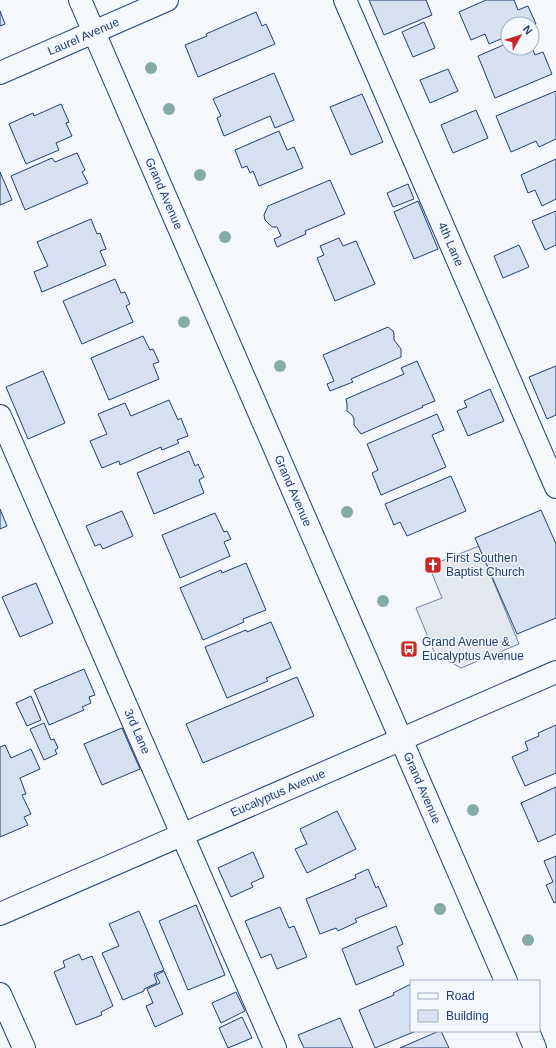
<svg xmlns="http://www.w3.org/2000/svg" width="556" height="1048" font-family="Helvetica,sans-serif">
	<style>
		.parking { fill: #e3e8f0; stroke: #687fa3 }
		.building { fill: #d5e0f0; stroke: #1d3f73 }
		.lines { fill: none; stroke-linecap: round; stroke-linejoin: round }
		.minor-casing { stroke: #1d3f73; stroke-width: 24 }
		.major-casing { stroke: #1d3f73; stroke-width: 24 }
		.minor { stroke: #f4f7fb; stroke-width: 22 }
		.major { stroke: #f4f7fb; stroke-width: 22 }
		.tree { fill: #86aba6 }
		.labels { text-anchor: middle; stroke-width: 3; stroke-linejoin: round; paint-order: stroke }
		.street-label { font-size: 12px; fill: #1d3f73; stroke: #f4f7fb }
		.poi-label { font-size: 12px; fill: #1d3f73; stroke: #f4f7fb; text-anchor: start }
	</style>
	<rect width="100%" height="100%" fill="#f4f7fb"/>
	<!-- parking -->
	<path class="parking" d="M479,546L519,644L461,668L435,654L416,608L442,598L429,566Z"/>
	<!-- building -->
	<path class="building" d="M369,0H426L432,15L384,35Z
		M486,0H514L518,10L528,6L536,24L532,26V24H508V36L489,44L485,34L471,40L459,12Z
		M0,11L5,24L0,26Z
		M256,12L262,26L266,24L275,44L198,77L185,45L207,36L206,34Z
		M424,22L435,48L413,57L402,32Z
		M508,43V48H532L535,55L543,52L552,74L495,98L478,56Z
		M448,69L458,91L430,103L420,80Z
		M274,73L294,120L275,128L270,116L224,136L217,118L221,116L213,99Z
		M556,91V139L539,147L536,141L511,152L496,116Z
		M362,94L383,142L351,155L330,107Z
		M61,104L69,122L66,123L72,136L56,143L59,150L26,164L9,124L33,113L34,116Z
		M476,110L488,138L453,153L441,125Z
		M279,131L287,150L294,147L303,168L259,186L253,171L250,173L247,166L242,168L235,150Z
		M77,153L85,170L82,172L88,183L25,210L11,176L52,158L55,162Z
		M556,159V199L542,206L535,190L528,193L521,175Z
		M0,172L12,200L0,205Z
		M330,180L345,214L305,231L306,234L277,247L274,239L281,236L277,227H272L265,220L264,215L268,206Z
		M408,184L414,199L393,207L387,193Z
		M418,201L438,249L414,259L394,212Z
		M556,211V245L545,250L532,221Z
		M91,219L97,234L100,233L106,249L100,251L106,265L42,292L34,272L48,266L37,242Z
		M339,238L343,246L356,241L375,284L335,301L317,258L324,255L320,246Z
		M519,245L529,267L503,278L494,256Z
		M115,279L121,293L125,292L130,304L126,306L133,322L82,344L63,301Z
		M388,327L393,331L394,334V340L401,349V357L351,379L353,382L330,391L327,384L334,381L323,355Z
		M143,336L150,350L153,349L159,362L153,364L159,379L109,400L91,358Z
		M417,361L435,401L422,406L423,407L361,434L354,425V419L352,415L347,411V404L346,399L404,374L401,368Z
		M556,366V415L547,419L529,377Z
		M43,371L65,423L28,439L6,387Z
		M490,389L504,421L468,436L457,411L467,407L464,401Z
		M169,400L178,420L181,418L188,436L177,440L179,443L162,450L161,447L120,465L119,461L102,468L90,441L107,434L98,414L125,403L131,416Z
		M437,414L444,430L432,435L446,467L381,495L372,473L378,470L367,444Z
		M189,451L195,466L198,464L204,477L199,480L204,493L154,514L137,473Z
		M451,476L466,511L407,536L400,522L394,525L385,504Z
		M0,509L7,526L0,529Z
		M541,510L556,544V618L517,634L475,538Z
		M122,511L133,536L103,549L100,544L95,546L86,526Z
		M215,513L224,532L227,531L231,539L224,542L230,556L180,578L162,535Z
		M246,563L266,610L243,619L244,622L203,640L180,588L221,570L222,573Z
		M36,583L53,623L20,637L2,597Z
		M271,622L291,668L266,678L268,681L227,698L205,647L246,630L247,632Z
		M84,669L95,695L89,697L91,703L82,707L84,710L49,725L34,690Z
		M297,677L314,716L203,763L186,724Z
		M31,696L41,720L27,726L16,703Z
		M44,723L51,740L54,739L58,748L55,750L57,754L44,760L30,729Z
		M556,725V773L525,786L512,757L528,750L525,742L539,736L538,733Z
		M122,728L140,769L102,785L84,744Z
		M5,745L11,758L31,749L40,769L20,778L26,794L22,795L31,814L24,817L28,825L0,837V747Z
		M556,787V834L538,842L521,803Z
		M337,811L356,849L307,873L295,849L307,844L300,829Z
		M253,852L264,877L251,883L253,887L231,897L218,868Z
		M556,856V902L554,903L546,885L553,882L544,861Z
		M368,869L376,888L378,886L387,906L355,919L357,922L338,931L336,928L320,934L306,899L356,878L355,875Z
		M196,905L225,975L188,990L159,921Z
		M280,907L289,928L294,926L307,957L277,969L271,954L261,958L245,921Z
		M139,911L164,970L154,974L157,983L144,989V991L123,1000L102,953L119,946L109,924Z
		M396,926L403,944L397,947L404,965L356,985L342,949Z
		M79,954L82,960L92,956L113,1006L101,1012L102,1015L76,1025L54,972L65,967L63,961Z
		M164,971L183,1014L155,1027L146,1006L153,1003L147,989L160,983L156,975Z
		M411,984V1031H416L375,1048L359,1010L394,995L393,993Z
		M236,992L245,1011L221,1023L212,1003Z
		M242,1017L252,1038L228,1048L219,1028Z
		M340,1018L353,1048H304L298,1035Z
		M439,1031H441L449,1048H400Z"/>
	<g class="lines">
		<!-- minor casing -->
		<g class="minor-casing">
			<g id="minor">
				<path id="s1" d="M345,0L556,487"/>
				<path id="s2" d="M0,73L167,0"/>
				<path id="s3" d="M0,416L275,1048"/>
				<path id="s4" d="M0,914L556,672"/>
				<path d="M0,994L24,1048"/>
			</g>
		</g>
		<!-- major casing -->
		<g class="major-casing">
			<g id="major">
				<path id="s5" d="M80,0L506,981"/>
				<path d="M528,1031L535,1048"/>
			</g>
		</g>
		<!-- minor -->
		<use href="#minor" class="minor"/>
		<!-- major -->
		<use href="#major" class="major"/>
	</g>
	<!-- trees -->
	<g class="tree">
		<circle cx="151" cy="68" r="6"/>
		<circle cx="169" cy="109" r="6"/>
		<circle cx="200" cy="175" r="6"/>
		<circle cx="225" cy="237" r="6"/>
		<circle cx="184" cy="322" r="6"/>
		<circle cx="280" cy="366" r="6"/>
		<circle cx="347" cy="512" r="6"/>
		<circle cx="383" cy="601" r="6"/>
		<circle cx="473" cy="810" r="6"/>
		<circle cx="440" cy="909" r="6"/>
		<circle cx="528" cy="940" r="6"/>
	</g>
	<!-- icons -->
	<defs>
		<g id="church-square" transform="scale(0.9)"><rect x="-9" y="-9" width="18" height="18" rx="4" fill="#c62828" stroke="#f4f7fb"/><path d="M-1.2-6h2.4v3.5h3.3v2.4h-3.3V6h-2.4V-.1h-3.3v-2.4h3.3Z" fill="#fff"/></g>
		<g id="bus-square" transform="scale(0.9)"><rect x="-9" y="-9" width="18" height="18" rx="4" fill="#c62828" stroke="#f4f7fb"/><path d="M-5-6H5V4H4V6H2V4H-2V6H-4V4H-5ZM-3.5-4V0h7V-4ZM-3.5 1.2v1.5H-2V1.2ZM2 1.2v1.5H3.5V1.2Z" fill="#fff"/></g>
	</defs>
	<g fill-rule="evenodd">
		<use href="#church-square" x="433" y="565"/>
		<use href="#bus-square" x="409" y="649"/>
	</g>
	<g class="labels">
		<!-- street labels -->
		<g class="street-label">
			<text dy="4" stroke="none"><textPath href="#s2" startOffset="91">Laurel Avenue</textPath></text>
			<text dy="4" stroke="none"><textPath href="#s5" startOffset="211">Grand Avenue</textPath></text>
			<text dy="4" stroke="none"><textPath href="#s1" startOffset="266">4th Lane</textPath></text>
			<text dy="4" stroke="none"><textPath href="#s5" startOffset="535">Grand Avenue</textPath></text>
			<text dy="4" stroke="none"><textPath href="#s3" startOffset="344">3rd Lane</textPath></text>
			<text dy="4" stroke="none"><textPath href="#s5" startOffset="859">Grand Avenue</textPath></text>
			<text dy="4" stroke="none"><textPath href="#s4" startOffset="303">Eucalyptus Avenue</textPath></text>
		</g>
		<!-- poi labels -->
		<g class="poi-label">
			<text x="446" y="562">First Southen<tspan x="446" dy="14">Baptist Church</tspan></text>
			<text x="422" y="646">Grand Avenue &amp;<tspan x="422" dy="14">Eucalyptus Avenue</tspan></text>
		</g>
	</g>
	<!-- legend -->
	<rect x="410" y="980" width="130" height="52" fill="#f4f7fb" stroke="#9eadc5"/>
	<rect x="418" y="993" width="20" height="6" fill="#f4f7fb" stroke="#9eadc5"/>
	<text x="446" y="1000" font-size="12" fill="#1d3f73">Road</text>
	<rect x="418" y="1010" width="20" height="12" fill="#d5e0f0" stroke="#9eadc5"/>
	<text x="446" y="1020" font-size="12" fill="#1d3f73">Building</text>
	<!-- north arrow -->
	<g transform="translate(520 36) rotate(51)"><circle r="19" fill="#f4f7fb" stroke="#9eadc5"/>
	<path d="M0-3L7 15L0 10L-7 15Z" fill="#c62828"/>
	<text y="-6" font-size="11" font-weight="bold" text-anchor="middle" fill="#1d3f73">N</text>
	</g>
</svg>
